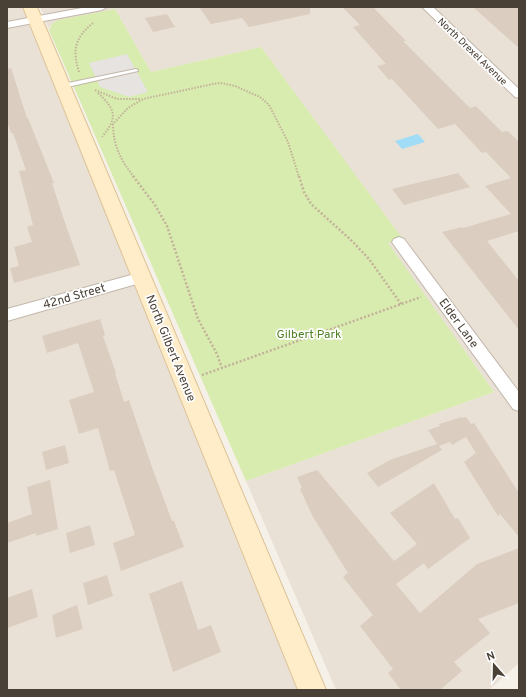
<svg xmlns="http://www.w3.org/2000/svg" width="526" height="697" font-family="Overpass,sans-serif">
	<style>
		.residential { fill: #eae1d6 }
		.green { fill: #d7ecae }
		.parking { fill: #e6e3e0 }
		.water { fill: #a0dcf6 }
		.building { fill: #dbcdbf }
		.lines { fill: none; stroke-linecap: round; stroke-linejoin: round }
		.lane-casing { stroke: #c2b7aa; stroke-width: 2 }
		.street-casing { stroke: #c2b7aa; stroke-width: 2 }
		.secondary-casing { stroke: #dcc296; stroke-width: 2 }
		.path-far1 { stroke: #c4b19a; stroke-width: 2; stroke-dasharray: 1.5 1.5; stroke-linecap: butt }
		.path { stroke: #c4b19a; stroke-width: 2.5; stroke-dasharray: 2 2; stroke-linecap: butt }
		.lane { fill: #fff; fill-rule: evenodd }
		.street { fill: #fff; fill-rule: evenodd }
		.secondary { fill: #ffecc8; fill-rule: evenodd }
		.labels { text-anchor: middle; stroke-width: 3.5; stroke-linejoin: round; paint-order: stroke }
		.far-street-label { font-size: 10px; fill: #494036; stroke: #fff }
		.street-label { font-size: 12px; fill: #494036; stroke: #fff }
		.park-label { font-size: 12px; fill: #508024; stroke: #fff }
	</style>
	<rect width="100%" height="100%" fill="#f5f0e8"/>
	<!-- residential -->
	<path class="residential" d="M7,7H23L298,690H7Z
		M40,7H519V663L489,690H336L246,481L494,392L387,243L401,238L261,47L151,72L115,9L49,27V30Z"/>
	<!-- green -->
	<path class="green" d="M115,9L151,72L261,47L402,238L388,243L494,392L246,481L49,30L52,24L58,20Z"/>
	<!-- parking -->
	<path class="parking" d="M127,54L148,92L129,97L100,87L89,63Z"/>
	<!-- water -->
	<path class="water" d="M418,134L425,142L402,149L395,141Z"/>
	<!-- building -->
	<path class="building" d="M199,7H310V14L249,27L242,18L211,24Z
		M342,7H373L406,41H403L470,108L476,106L502,132L508,131L519,142V231L487,241L519,281V330L442,232L462,227L463,228L511,214L485,186L511,178L486,152L482,153L455,124L438,129L392,79L389,80L377,66L386,64L353,27L360,25Z
		M473,7H519V48L502,33Z
		M167,14L175,27L153,32L145,18Z
		M11,68L27,118H28L54,183H52L63,217L80,265L14,283L10,268L19,266L14,247L32,242L27,227L33,225L19,171L26,170L13,133H11L7,121V69Z
		M458,173L470,187L404,205L392,189Z
		M100,319L105,335L103,336L116,373H115L124,402L129,400L153,470L172,521H174L184,547L121,571L113,543L135,535L114,470L110,471L98,428L79,434L69,400L94,392L78,343L47,353L42,336Z
		M462,417L463,418L466,417L471,424L474,423L519,493V537L500,514L498,516L464,462L476,453L466,437L452,445L450,442L439,446L442,450L378,487L367,473L390,460L437,444L428,430L440,426L439,424Z
		M65,445L69,463L46,470L42,452Z
		M317,470L394,561L417,544L390,513L434,483L455,519L458,518L470,538L428,569L424,563L396,584L420,613L477,564L519,548V603L478,619L490,633L454,662L462,671L440,690H401L388,673L393,669L360,626L373,615L343,577L348,573L313,517L300,489L302,488L297,477Z
		M50,480L58,529L36,536V533L7,543V523L32,514L27,487Z
		M90,525L95,545L70,553L66,533Z
		M107,575L113,596L88,605L83,583Z
		M182,581L198,630L211,625L221,652L173,672L149,594Z
		M32,589L38,617L7,628V598Z
		M77,605L83,629L56,638L52,615Z"/>
	<g class="lines">
		<!-- lane casing -->
		<g class="lane-casing">
			<path id="lane" d="M136,69L138,70V71L63,88L60,86L63,84Z"/>
		</g>
		<!-- street casing -->
		<g class="street-casing">
			<path id="street" d="M87,7H107L102,10L7,28V22Z
				M422,7H433L519,89V98L515,97Z
				M399,237L404,239L519,392V411L513,409L394,245L392,242L394,239Z
				M142,272L147,273L149,277L147,281L7,321V309Z"/>
		</g>
		<!-- secondary casing -->
		<g class="secondary-casing">
			<path id="secondary" d="M23,7H37L326,690H298Z"/>
		</g>
		<!-- path-far1 -->
		<path class="path-far1" d="M79,72C72,49 75,38 93,23
			M95,90L117,99H141
			M98,93C116,110 118,117 102,137
			M134,177C121,161 113,145 113,124L128,108L143,99L213,84L221,83L235,86L260,97L269,105L288,142L299,177"/>
		<!-- path -->
		<path class="path" d="M133,176L155,205L167,226L198,319L217,354L222,368
			M299,176L304,192L311,204L351,240L369,259L401,304
			M202,375L421,297"/>
		<!-- lane -->
		<use href="#lane" class="lane"/>
		<!-- street -->
		<use href="#street" class="street"/>
		<!-- secondary -->
		<use href="#secondary" class="secondary"/>
	</g>
	<g class="labels">
		<!-- far-street labels -->
		<g class="far-street-label">
			<text transform="translate(473 51) rotate(44)" y="4">North Drexel Avenue</text>
		</g>
		<!-- street labels -->
		<g class="street-label">
			<text transform="translate(74 296) rotate(-16)" y="4">42nd Street</text>
			<text transform="translate(459 323) rotate(54)" y="4">Elder Lane</text>
			<text transform="translate(171 348) rotate(68)" y="4">North Gilbert Avenue</text>
		</g>
		<!-- park labels -->
		<g class="park-label">
			<text x="309" y="338">Gilbert Park</text>
		</g>
	</g>
	<!-- border -->
	<rect width="526" height="697" fill="none" stroke="#494036" stroke-width="16"/>
	<!-- north arrow -->
	<g transform="translate(494 665) rotate(340)" stroke="#ffffff" stroke-width="3" paint-order="stroke">
	<path d="M0-3L7 15L0 10L-7 15Z" fill="#494036"/>
	<text y="-6" font-size="11" font-weight="bold" text-anchor="middle" fill="#494036">N</text>
	</g>
</svg>
